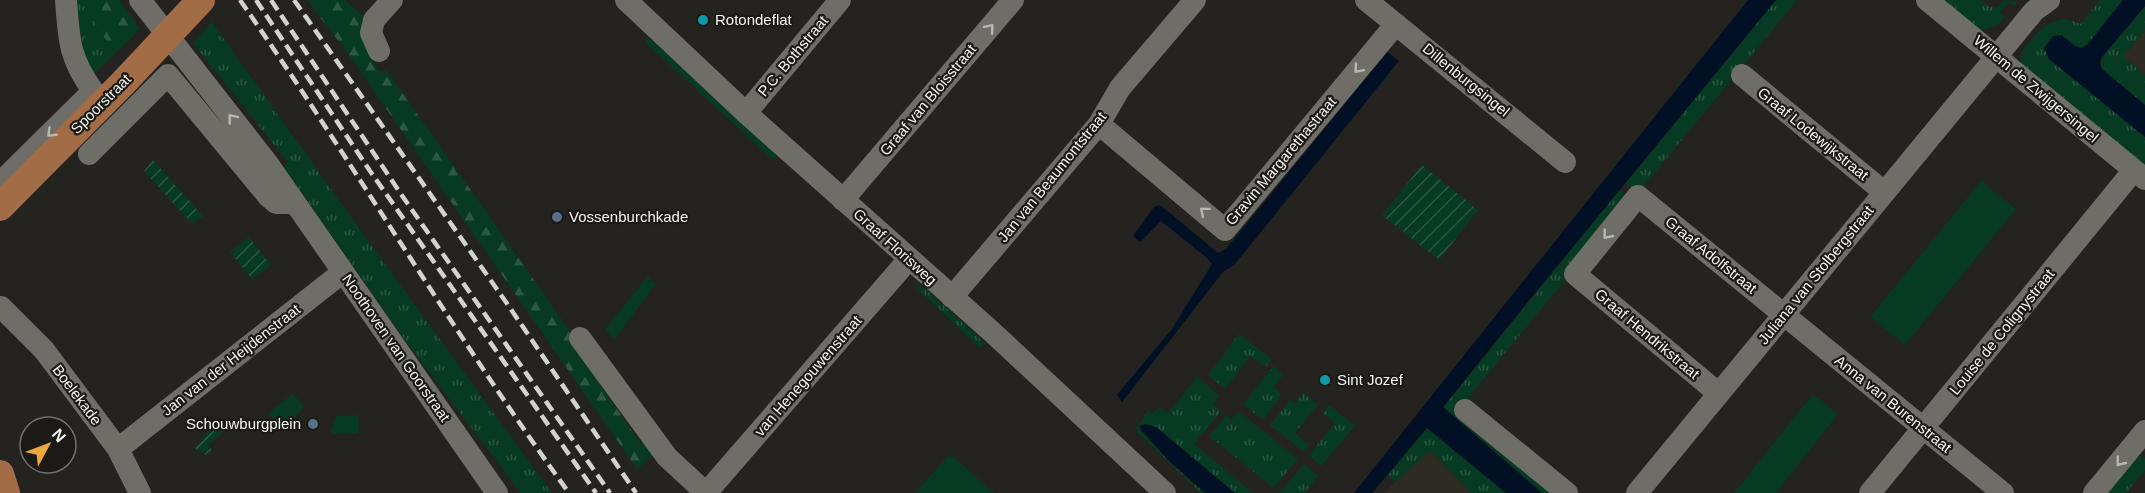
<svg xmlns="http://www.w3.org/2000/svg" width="2145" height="493" font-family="Helvetica,sans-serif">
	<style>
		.built { fill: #2e2c22 }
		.grass { fill: url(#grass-tufts) }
		.forest { fill: url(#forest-firs) }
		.park { fill: #073a22 }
		.garden { fill: url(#garden-furrows) }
		.water { fill: #011024 }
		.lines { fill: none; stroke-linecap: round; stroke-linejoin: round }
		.minor { stroke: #6e6d68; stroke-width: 22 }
		.major { stroke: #a26d46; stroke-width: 28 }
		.rail { stroke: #d2d2ce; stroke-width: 4.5; stroke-dasharray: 12 6; stroke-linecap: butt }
		.oneway { stroke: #b8b8b3 }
		.culture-dot { fill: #0f9aa8; stroke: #1b1a16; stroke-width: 2 }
		.service-dot { fill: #5c6f8a; stroke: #1b1a16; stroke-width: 2 }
		.labels { text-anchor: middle; stroke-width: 4.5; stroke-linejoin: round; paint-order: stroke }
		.poi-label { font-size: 15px; fill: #f5f5f1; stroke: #1b1a16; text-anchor: start }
		.street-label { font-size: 15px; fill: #f5f5f1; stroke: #1b1a16 }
	</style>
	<defs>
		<pattern id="grass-tufts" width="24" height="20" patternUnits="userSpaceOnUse" patternTransform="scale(1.5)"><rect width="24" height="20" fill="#073a22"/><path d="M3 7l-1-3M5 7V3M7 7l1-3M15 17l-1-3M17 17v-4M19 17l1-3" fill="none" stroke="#2c5743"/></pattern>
		<pattern id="forest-firs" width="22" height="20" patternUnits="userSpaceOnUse" patternTransform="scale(1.5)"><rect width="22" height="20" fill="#073a22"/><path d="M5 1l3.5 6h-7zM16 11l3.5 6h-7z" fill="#2c5743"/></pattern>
		<pattern id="garden-furrows" width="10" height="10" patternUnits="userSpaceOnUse" patternTransform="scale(1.5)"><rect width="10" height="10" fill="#073a22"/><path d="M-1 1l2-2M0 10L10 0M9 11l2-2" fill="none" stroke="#2c5743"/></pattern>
	</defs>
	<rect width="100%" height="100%" fill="#24231f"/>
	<!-- built -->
	<path class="built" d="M2145,30V75L2123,57Z
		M1430,450L1471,493H1384Z"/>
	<!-- grass -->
	<path class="grass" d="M76,0H87L103,35L116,48L124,45L95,73C80,65 80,17 76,0Z
		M1776,0H1797L1638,193L1626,183Z
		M1942,0H1980L1989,7H1997L2004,0L2018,1L2014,6L2009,2L2000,12L2005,17L1996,26L1986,28L1980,32Z
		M2100,0H2123L2087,45L2081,48L2075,46L2049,59L2145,137V165L2021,64L2022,51L2038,32L2050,23L2065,19L2081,24Z
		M2145,6V30L2123,57L2145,75V105L2102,69L2100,63L2102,57Z
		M212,22L358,227L552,493H521L407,343L284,167L288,162L193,43Z
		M649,38L777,154V157L772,159L645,42Z
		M1620,190L1631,200L1458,410L1560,493H1542L1443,408Z
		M919,285H921L985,343L980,348L916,287Z
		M1239,334L1272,359L1266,367L1250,356L1225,389L1208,375Z
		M1274,366L1283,375L1274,387L1281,394L1278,398L1279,399L1263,420L1243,404Z
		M1197,377L1220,396L1213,404L1221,411L1194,444L1253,493H1235L1156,427L1170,462L1205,493H1201L1137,432V426L1148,411L1153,414L1159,407L1168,413Z
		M1303,393L1318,405L1295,433L1309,445L1304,452L1270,425L1290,400L1295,404Z
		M1329,405L1355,426L1321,466L1309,455L1335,423L1323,413Z
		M1238,411L1298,459L1274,488L1209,436L1226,415L1232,419Z
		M1427,428L1506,493H1471L1430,450L1396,482L1388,475Z
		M2138,453L2145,459V470L2126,493H2107Z
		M1304,464L1318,476L1304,493H1279Z"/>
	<!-- forest -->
	<path class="forest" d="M87,0H119L140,29L124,45L116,48C100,39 94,17 87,0Z
		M307,0H345L364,17C359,41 368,51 379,71H387L572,334L569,341L642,445L648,442L656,453L637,469L346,51Z"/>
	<!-- park -->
	<path class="park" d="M1981,181L2016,209L1905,345L1870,317Z
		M648,276L655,285L614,340L605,329Z
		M293,393L304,407L284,429L268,413Z
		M1813,394L1838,414L1776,493H1734Z
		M358,415L359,434H330L336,416Z
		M948,456L954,457L994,493H915Z"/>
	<!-- garden -->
	<path class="garden" d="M153,160L203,216L192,224L144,171Z
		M1422,165L1478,210L1439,260L1382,215Z
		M249,237L271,265L252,279L230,252Z
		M220,423L226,430L208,445L212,450L205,455L201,450L198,452L194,447L203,440L202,437Z"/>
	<!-- water -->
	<path class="water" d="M1748,0H1776L1530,299L1443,407L1542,493H1506L1427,428L1372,493H1354Z
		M2123,0H2145V6L2102,57L2100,63L2102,69L2145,105V137L2049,59L2044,48L2053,36L2062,35L2075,46L2081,48L2087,45Z
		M1387,52L1399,61L1235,264L1223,272L1122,402L1117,395L1172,329L1212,264L1206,257L1161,221L1140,242L1133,236L1154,207L1160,205L1218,253L1226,249Z
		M1145,424L1156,427L1235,493H1205L1170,462L1141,430L1140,426Z"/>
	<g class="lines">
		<!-- minor -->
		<path class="minor" d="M140,0L268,164L497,493
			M626,0L746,113L991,331L1165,493
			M1366,0L1565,162
			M1927,0L2145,179
			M379,51L371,33L374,20L392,0
			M1742,75L1884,192
			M746,113L840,0
			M1099,124L1225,230L1396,24
			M89,154L168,75L268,196L276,203H295
			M0,183L93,91C69,58 69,40 66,0
			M843,200L1013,0
			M952,297L1099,124L1120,88L1195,0
			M1,307L44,350L118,449L140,493
			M580,338L667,457L706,493
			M1718,393L1575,274L1638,196L2003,493
			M1465,410L1567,493
			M118,449L343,272
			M707,492L909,259
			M1637,493L2034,11L2049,0
			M1870,493L2134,170
			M2094,493L2145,431"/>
		<!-- major -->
		<path class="major" d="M0,207L123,83L201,0
			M0,474L6,493"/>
		<!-- rail -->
		<path class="rail" d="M240,0C353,162 453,333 569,493
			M256,0L370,171L596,493
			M271,0L403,197L610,493
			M294,0L508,305L636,493"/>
	</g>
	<!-- one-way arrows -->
	<defs><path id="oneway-chevron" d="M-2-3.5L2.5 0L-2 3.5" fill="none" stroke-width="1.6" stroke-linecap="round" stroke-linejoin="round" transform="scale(1.5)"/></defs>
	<g class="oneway">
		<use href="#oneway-chevron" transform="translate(990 28) rotate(-50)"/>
		<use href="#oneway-chevron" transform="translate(1358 69) rotate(130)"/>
		<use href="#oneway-chevron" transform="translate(232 118) rotate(-128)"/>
		<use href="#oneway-chevron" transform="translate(51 133) rotate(136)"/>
		<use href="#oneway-chevron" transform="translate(1204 211) rotate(-140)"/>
		<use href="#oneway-chevron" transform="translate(1607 235) rotate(129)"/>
		<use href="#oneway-chevron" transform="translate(2120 462) rotate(129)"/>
	</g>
	<!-- markers -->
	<g class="culture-dot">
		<circle cx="703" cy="20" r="6"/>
		<circle cx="1325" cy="380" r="6"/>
	</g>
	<g class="service-dot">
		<circle cx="557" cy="217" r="6"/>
		<circle cx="313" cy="424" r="6"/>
	</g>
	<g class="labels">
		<!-- poi labels -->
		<g class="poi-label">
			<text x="715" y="25">Rotondeflat</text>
			<text x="569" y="222">Vossenburchkade</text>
			<text x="1337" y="385">Sint Jozef</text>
			<text x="301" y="429" text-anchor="end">Schouwburgplein</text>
		</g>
		<!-- street labels -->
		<g class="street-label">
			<text transform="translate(793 56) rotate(-50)" y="5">P.C. Bothstraat</text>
			<text transform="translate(1466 80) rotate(39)" y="5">Dillenburgsingel</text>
			<text transform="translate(2036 89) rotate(40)" y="5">Willem de Zwijgersingel</text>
			<text transform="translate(928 100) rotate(-50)" y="5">Graaf van Bloisstraat</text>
			<text transform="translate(101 104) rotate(-45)" y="5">Spoorstraat</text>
			<text transform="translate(1813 134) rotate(39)" y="5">Graaf Lodewijkstraat</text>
			<text transform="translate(1281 161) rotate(-50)" y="5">Gravin Margarethastraat</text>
			<text transform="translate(1052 177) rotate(-51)" y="5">Jan van Beaumontstraat</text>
			<text transform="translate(895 247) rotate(42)" y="5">Graaf Florisweg</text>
			<text transform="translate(1711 255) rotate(39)" y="5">Graaf Adolfstraat</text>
			<text transform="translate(1816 275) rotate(-51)" y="5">Juliana van Stolbergstraat</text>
			<text transform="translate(2002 332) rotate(-51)" y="5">Louise de Colignystraat</text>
			<text transform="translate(1647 334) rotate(40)" y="5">Graaf Hendrikstraat</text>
			<text transform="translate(396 348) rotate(55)" y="5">Noothoven van Goorstraat</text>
			<text transform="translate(231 360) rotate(-38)" y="5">Jan van der Heijdenstraat</text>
			<text transform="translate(808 376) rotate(-49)" y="5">van Henegouwenstraat</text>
			<text transform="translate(77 395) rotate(53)" y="5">Boelekade</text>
			<text transform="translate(1893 404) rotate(39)" y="5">Anna van Burenstraat</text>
		</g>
	</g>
	<!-- north arrow -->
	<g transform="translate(48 445) rotate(49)"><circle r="28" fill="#1b1a16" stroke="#72726e" stroke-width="1.5"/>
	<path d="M0-4.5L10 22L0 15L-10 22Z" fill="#eca93b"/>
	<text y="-9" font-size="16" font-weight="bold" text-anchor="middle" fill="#f5f5f1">N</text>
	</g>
</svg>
